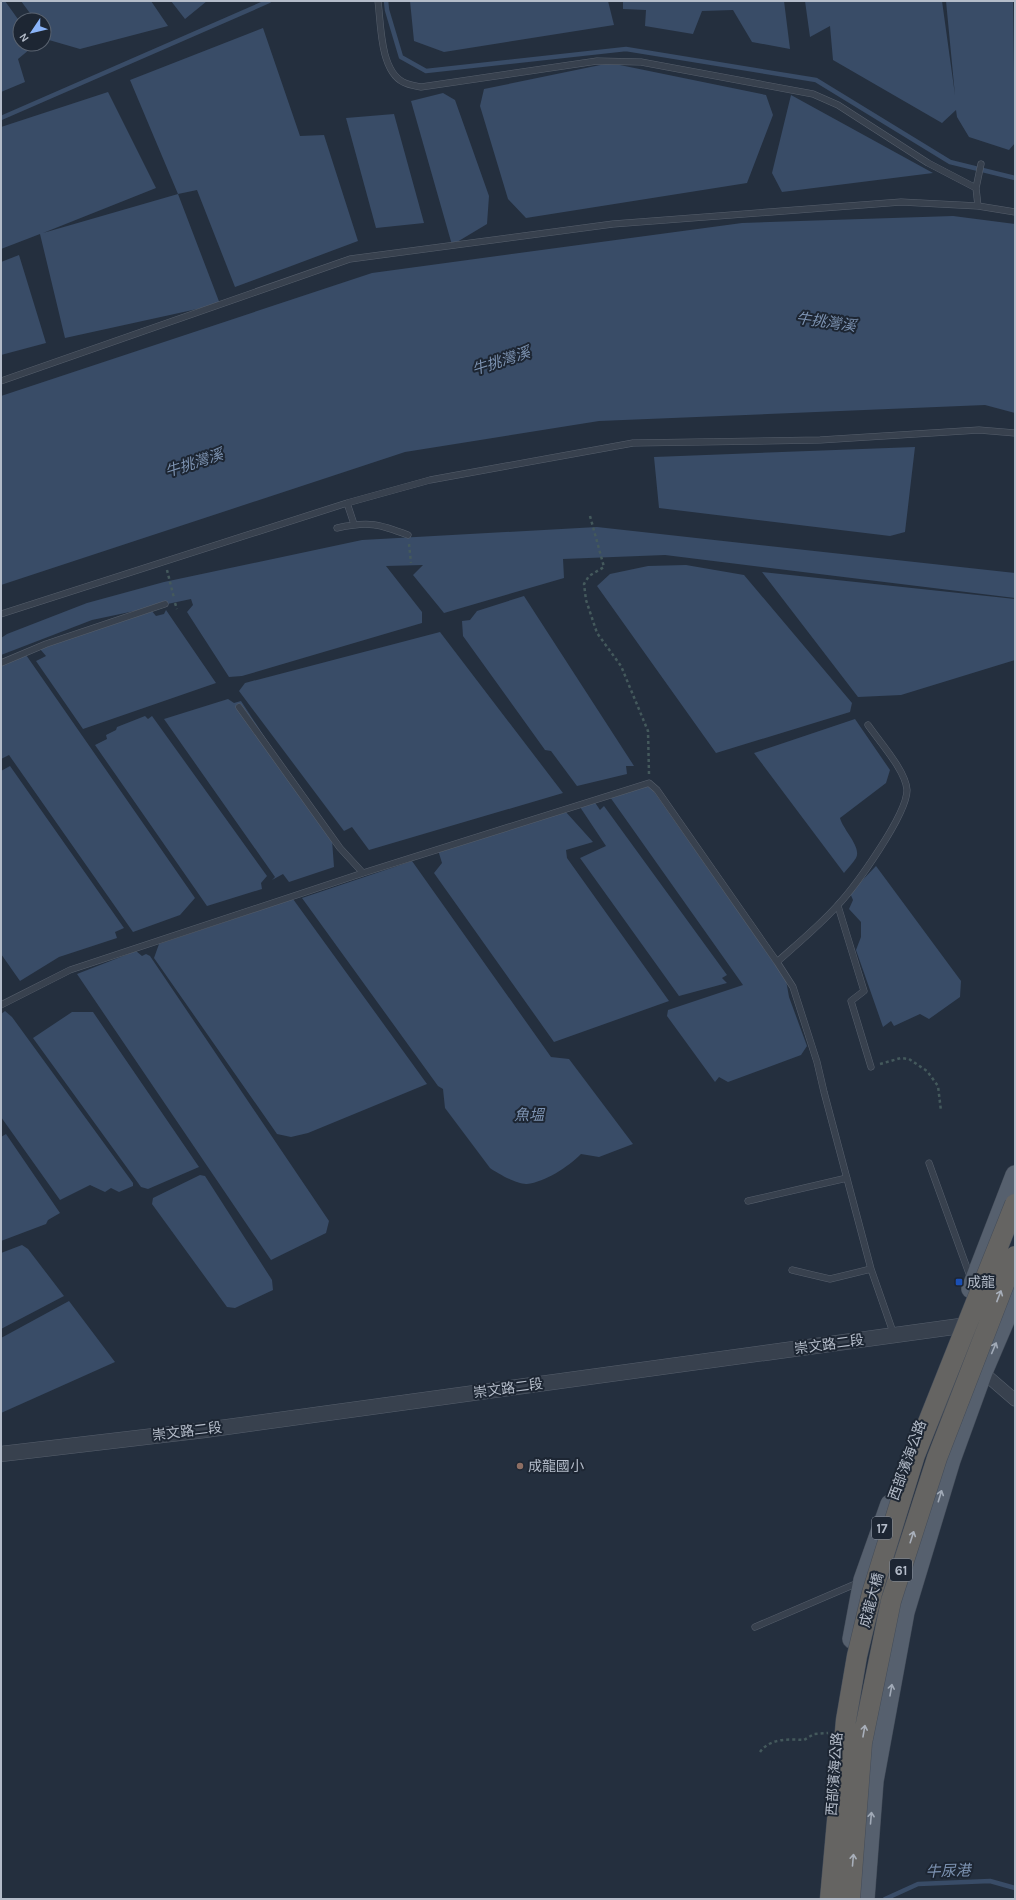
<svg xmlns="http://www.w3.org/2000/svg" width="1016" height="1900" font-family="Karla,'Noto Sans TC',sans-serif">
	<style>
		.water { fill: #394c67 }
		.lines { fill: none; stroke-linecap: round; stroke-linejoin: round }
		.stream { stroke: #394c67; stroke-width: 4.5 }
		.service-casing { stroke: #565f6c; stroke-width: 7 }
		.minor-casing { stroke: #565f6c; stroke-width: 13 }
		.tertiary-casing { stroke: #565f6c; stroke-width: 16 }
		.primary-casing { stroke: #414a57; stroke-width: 20 }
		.path { stroke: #44595c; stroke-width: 2.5; stroke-dasharray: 3 3; stroke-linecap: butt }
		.service { stroke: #38414e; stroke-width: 6 }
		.minor { stroke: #38414e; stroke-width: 12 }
		.tertiary { stroke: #38414e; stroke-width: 15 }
		.primary { stroke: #56606e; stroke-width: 19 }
		.trunk-bridge-casing { stroke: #434c59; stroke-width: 21; stroke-linecap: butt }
		.trunk-bridge { stroke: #656462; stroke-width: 20 }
		.oneway { stroke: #a8afba }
		.oneway2 { stroke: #a1aab7 }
		.transit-dot { fill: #1a4fb4; stroke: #1d2633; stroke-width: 1.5 }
		.education-dot { fill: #8d6e63; stroke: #1d2633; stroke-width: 1.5 }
		.labels { text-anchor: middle; stroke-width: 4; stroke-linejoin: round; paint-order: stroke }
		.shield { fill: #1d2633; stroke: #878f9c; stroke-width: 1 }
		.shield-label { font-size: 13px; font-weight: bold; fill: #b4bcc9 }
		.poi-label { font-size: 14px; fill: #b4bcc9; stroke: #1d2633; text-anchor: start }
		.street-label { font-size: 14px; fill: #b4bcc9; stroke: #1d2633 }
		.water-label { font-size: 15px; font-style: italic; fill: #7c92b1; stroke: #1d2633 }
	</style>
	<rect width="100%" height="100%" fill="#242f3e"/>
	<!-- water -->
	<path class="water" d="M1,1H5L20,22V44H36L18,59L25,82L1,92Z
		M21,1H151L168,26L80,49L49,40L44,33V20H35Z
		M171,1H207L185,19Z
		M410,1H608L614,25L444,52L414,41Z
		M623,1H784L790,49L752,42L733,10L702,11L693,34L645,26L646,10L623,9Z
		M805,1H942L955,95L946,1H1013L1015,143L1009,150L969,137L957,117L956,110L942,123L833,60L830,26L810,37Z
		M263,28L300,136L324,135L358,241L235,287L197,190L178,194L220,304L65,338L40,234L1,249V127L108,92L156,188L43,233L178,194L130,80Z
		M610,63L766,95L773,115L747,183L526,218L508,199L480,106L484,89Z
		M443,93L455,100L489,196L487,224L452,245L411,101Z
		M791,95L933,173L782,192L772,173Z
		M394,114L424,223L376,228L346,118Z
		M953,216L1015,224V413L985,405L599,421L405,452L1,585V396L372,273L742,223Z
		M19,255L46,343L1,355V262Z
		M915,447L905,532L890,536L659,508L654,457Z
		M597,527L1015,573V598L665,555L563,559L564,578L444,613L413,575L423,565L386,566L422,612V623L242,676L229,677L187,612L193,605L191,599L92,620L1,655V638L7,634L87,603L164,582L362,540Z
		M686,565L744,575L852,703L850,712L716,753L597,586L610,574L648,566Z
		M762,572L1015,599V660L901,695L858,697Z
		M524,596L634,766H626L627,774L577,786L551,751L545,750L463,636L462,621L470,620L477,611Z
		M151,610L156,616L164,614L166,610L216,683L83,729L36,661L46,656L40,649Z
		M440,632L563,793L369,850L352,827L344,831L239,691L245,683Z
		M24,652L195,898L180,915L133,932L9,755L1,759V663Z
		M228,699L234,703L241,701L332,840L334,867L289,882L283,874L272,880L275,877L164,719Z
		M145,716L148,719L152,716L267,876L261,883L262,889L207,906L95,745L107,739L106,735L116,730L117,727Z
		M855,719L890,770L886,783L840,818C843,830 862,847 856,858C853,863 848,868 844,873L754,753Z
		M10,766L124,928L115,932L117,938L59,957L20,981L1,954V771Z
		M648,783L786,980L789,997L807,1046L801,1055L728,1082L719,1077L715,1082L667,1016L668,1010L743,985L610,797Z
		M594,801L600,810L604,806L727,975L722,978L727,983L679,996L580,858L606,846L580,807Z
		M565,811L593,842L566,850L567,858L669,1001L554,1042L434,873L442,863L438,850Z
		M412,861L551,1057L569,1059L633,1144L599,1157L581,1154C568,1167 545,1182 527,1184C518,1185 497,1173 490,1168L445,1108L443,1089L438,1086L302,898Z
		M876,866L961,981L960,997L929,1019L920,1014L894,1026L891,1021L883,1027L856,950L861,937V922L849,909L853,900L850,893Z
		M293,899L427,1084L308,1133L291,1137L277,1134L154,958L159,944Z
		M136,951L142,956L146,954L150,956L329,1221L326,1233L271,1260L77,974Z
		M5,1011L12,1017L133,1183V1186L119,1192L111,1188L105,1192L90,1185L60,1200L1,1117V1014Z
		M72,1012H93L199,1167L148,1189L141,1187L33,1038Z
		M6,1134L60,1213L48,1220L46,1224L1,1241V1137Z
		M200,1175L205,1176L272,1280L273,1290L235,1308L227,1307L152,1204L153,1198Z
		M22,1245L28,1249L64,1296L1,1329V1253Z
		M69,1301L115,1362L1,1413V1338Z"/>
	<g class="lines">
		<!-- stream -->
		<path class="stream" d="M386,1L387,10L401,57L426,71L626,49L816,80L950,162L1015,178
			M1,118L269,1
			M885,1899L918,1884L990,1881L1015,1888"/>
		<!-- service casing -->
		<g class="service-casing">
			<path id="service" d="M378,1C381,24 380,70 403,82C408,85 416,86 421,87L597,61L641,62L813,94L838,105L928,163L976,188L978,206
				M976,188L981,164
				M1,381L350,259L613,224L901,202L978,206L1015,212
				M347,503L354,524
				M337,528C369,521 379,524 408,535
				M1,614L347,503L430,480L633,443L820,440L979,430L1015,433
				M1,663L46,644L165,604
				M239,707L340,848L363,873
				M868,725C879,741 906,771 907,790C907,815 855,887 837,906C819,926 797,944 777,962L793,987L817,1062L824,1092L871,1269L894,1335
				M838,906L864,991L851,1001L871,1067
				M1,1005L70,970L363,873L649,783L657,790L777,962
				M929,1163L971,1279
				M748,1201L847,1178
				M792,1270L830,1279L871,1269
				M755,1627L860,1582"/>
		</g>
		<!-- minor casing -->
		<g class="minor-casing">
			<path id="minor" d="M978,1368L1015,1400"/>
		</g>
		<!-- tertiary casing -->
		<g class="tertiary-casing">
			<path id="tertiary" d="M1,1454L205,1430L975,1324"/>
		</g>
		<!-- primary casing -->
		<g class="primary-casing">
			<path id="primary" d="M971,1289L1015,1175
				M852,1639L863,1580L890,1504
				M865,1899L874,1781L905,1612L951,1460L983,1372L1015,1297"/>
		</g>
		<!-- path -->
		<path class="path" d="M590,516L604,567L589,576L584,584L586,600L597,633L621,666L648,731L649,774
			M409,544L411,563
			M167,570L174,598
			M175,603L177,609
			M880,1064L901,1058L909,1059L927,1071L938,1086L941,1111
			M760,1752C770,1738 789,1739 804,1740L814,1734L828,1733"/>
		<!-- service -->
		<use href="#service" class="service"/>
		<!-- minor -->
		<use href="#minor" class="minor"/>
		<!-- tertiary -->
		<use href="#tertiary" class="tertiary"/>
		<!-- primary -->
		<use href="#primary" class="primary"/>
		<!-- trunk-bridge casing -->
		<g class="trunk-bridge-casing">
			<path id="trunk-bridge" d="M830,1899L846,1720L857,1656L872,1593L915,1455L1015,1204
				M850,1899L862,1743L891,1601L937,1458L1015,1256"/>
		</g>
		<!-- trunk-bridge -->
		<use href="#trunk-bridge" class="trunk-bridge"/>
	</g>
	<!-- one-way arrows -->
	<defs><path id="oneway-shaft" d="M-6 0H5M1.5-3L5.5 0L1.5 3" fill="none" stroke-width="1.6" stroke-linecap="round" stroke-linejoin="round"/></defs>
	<g class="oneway">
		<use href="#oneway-shaft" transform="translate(999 1296) rotate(-69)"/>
		<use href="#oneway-shaft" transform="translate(912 1537) rotate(-72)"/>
		<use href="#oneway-shaft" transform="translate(864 1731) rotate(-80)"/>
		<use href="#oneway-shaft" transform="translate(853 1860) rotate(-85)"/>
	</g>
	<g class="oneway2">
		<use href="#oneway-shaft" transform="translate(994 1348) rotate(-67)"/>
		<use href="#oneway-shaft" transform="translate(940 1496) rotate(-73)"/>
		<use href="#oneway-shaft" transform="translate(891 1690) rotate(-80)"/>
		<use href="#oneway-shaft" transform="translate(871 1818) rotate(-85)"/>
	</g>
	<!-- markers -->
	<rect class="transit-dot" x="955" y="1278" width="8" height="8" rx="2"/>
	<circle class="education-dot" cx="520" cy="1466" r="4"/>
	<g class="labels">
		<!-- shield labels -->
		<g class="shield">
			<rect x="872" y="1517" width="20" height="22" rx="3"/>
			<rect x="890" y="1559" width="22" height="22" rx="3"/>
		</g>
		<g class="shield-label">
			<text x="882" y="1533">17</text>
			<text x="901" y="1575">61</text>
		</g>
		<!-- poi labels -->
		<g class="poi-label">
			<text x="967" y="1287">成龍</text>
			<text x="528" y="1471">成龍國小</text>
		</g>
		<!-- street labels -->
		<g class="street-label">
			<text transform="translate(829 1344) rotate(-8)" y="5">崇文路二段</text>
			<text transform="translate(508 1388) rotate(-8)" y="5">崇文路二段</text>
			<text transform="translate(187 1431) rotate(-7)" y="5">崇文路二段</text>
			<text transform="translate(907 1460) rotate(-70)" y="5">西部濱海公路</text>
			<text transform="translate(871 1600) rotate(-75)" y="5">成龍大橋</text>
			<text transform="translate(834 1774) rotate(-86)" y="5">西部濱海公路</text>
		</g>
		<!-- water labels -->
		<g class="water-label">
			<text transform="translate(826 322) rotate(8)" y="5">牛挑灣溪</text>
			<text transform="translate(501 361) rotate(-18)" y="5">牛挑灣溪</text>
			<text transform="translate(194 463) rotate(-18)" y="5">牛挑灣溪</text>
			<text x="529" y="1120">魚塭</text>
			<text transform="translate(948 1871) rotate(-2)" y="5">牛尿港</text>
		</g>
	</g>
	<!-- border -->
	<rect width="1016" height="1900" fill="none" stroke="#b4bcc9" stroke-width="4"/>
	<!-- north arrow -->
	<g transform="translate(32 32) rotate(235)"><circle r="19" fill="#1d2633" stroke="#59626f"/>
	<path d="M0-3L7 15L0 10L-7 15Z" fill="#8ab4f8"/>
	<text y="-6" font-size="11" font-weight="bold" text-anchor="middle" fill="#b4bcc9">N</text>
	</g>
</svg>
